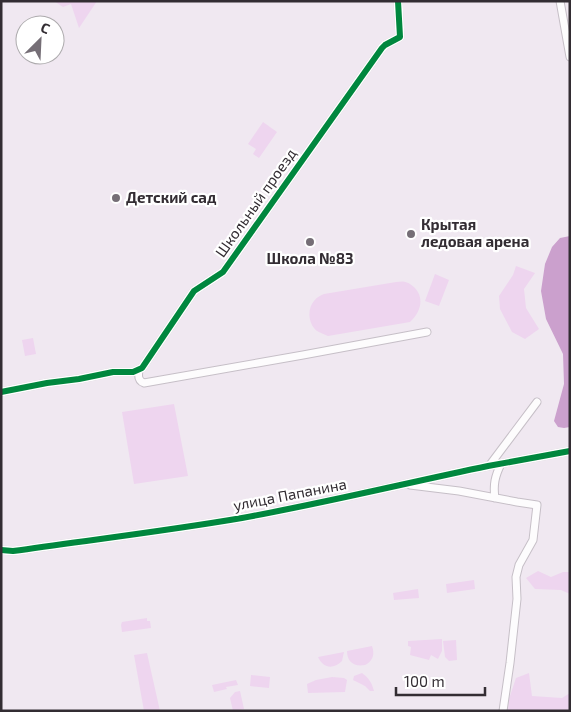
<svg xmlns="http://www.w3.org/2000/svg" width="571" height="712" font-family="'Exo 2',sans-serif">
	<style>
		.green { fill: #eed5ef }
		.water { fill: #cba0cd }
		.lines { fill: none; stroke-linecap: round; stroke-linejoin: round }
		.street-casing { stroke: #c6bfc7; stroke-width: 9 }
		.street { stroke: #fdfcfd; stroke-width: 7 }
		.cycleway-casing { stroke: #fff; stroke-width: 9 }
		.cycleway { stroke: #00873e; stroke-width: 6 }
		.poi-dot { fill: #756e76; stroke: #fff; stroke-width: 2 }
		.labels { text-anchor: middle; stroke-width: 4.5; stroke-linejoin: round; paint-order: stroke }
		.poi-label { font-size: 15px; font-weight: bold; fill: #332d33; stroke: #fff; text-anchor: start }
		.street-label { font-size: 15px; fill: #332d33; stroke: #fff }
	</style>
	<rect width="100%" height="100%" fill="#f0e8f1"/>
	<!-- green -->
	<path class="green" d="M54,1H97L79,28L71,4L63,7Z
		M263,122L277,132L259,158L253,154L256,149L248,144Z
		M516,266L535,273L524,289L526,308L539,329L525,339L512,332L500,309L499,296L513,275Z
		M435,274L449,280L439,306L425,301Z
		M396,282C399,282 402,281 405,282C408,282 413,286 415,288C425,299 420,313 410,322L328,336C324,334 320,333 317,331C308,324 307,309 314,301C317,297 321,295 324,294Z
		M33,338L36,354L25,356L22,340Z
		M174,404L188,476L134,484L122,412Z
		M538,571L551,577L563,572H570V594L561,590L535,589L526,578Z
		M474,580L475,589L447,593L446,584Z
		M418,589L419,598L394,600L393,593Z
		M147,618V621H150L151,628L122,632L121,625L122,622Z
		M442,639V651L438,659L431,655L429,660L410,655L411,647L408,646V641Z
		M456,640L457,660L449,661L445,657L443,641Z
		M372,646C375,654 373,661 365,665C354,667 347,662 347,651Z
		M344,652L342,661C333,670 323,668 318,657Z
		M147,653L160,711H144L134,655Z
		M362,673C369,678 372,683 374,691H370L365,686L353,680L354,676Z
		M529,673L532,696L562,698L570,693V711H508L509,699L516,678Z
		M251,675L270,677L269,688L250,686Z
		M332,677L344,678L347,680L345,692L308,693L307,684L316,680Z
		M236,680L238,685L226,687L227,689L214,692L212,685Z
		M240,691L244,709L233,711L230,698L235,692Z"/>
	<!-- water -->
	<path class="water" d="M570,236V427L564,428L558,427L554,421L564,384L563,354L546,319L541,291L545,264L552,247L560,238Z"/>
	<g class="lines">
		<!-- street casing -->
		<g class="street-casing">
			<path id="street" d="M560,1L570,57
				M139,370C138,376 138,381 144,383L303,355L427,332
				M1,392L47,383L79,379L113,372H133L142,368L194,291L223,272L382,48L385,45L400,37L398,1
				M489,466L537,402
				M410,485L459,491L517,502L537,505L533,540L519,565L516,577L517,599L510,663L503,711
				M495,498C493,485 495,476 501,464
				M1,550L13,551C90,540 166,531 242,518C325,503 406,483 488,466C515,461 542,456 570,451"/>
		</g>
		<!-- street -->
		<use href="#street" class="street"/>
		<!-- cycleway casing -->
		<g class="cycleway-casing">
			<path id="cycleway" d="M1,392L47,383L79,379L113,372H133L142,368L194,291L223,272L382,48L385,45L400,37L398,1
				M1,550L13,551C90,540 166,531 242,518C325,503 406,483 488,466C515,461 542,456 570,451"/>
		</g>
		<!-- cycleway -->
		<use href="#cycleway" class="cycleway"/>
	</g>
	<!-- markers -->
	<g class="poi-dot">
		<circle cx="116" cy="198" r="5"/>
		<circle cx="411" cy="234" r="5"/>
		<circle cx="310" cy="242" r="5"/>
	</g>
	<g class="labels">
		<!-- poi labels -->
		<g class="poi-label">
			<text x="126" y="203">Детский сад</text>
			<text x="421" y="230">Крытая<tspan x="421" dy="17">ледовая арена</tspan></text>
			<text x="310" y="264" text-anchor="middle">Школа №83</text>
		</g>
		<!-- street labels -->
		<g class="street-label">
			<text transform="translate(256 203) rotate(-55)" y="5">Школьный проезд</text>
			<text transform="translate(290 495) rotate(-11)" y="5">улица Папанина</text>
		</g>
	</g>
	<!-- border -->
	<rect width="571" height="712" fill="none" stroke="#332d33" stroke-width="5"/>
	<!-- north arrow -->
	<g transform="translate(40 40) rotate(24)"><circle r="24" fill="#ffffff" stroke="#adabad"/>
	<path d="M0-4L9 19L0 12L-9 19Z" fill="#756e76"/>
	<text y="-8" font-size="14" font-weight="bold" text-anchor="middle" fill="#332d33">С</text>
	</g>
	<!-- scale -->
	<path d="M396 687v8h89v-8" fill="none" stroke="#332d33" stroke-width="2.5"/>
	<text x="404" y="687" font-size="15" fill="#332d33" stroke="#ffffff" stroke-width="4" paint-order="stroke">100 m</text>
</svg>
